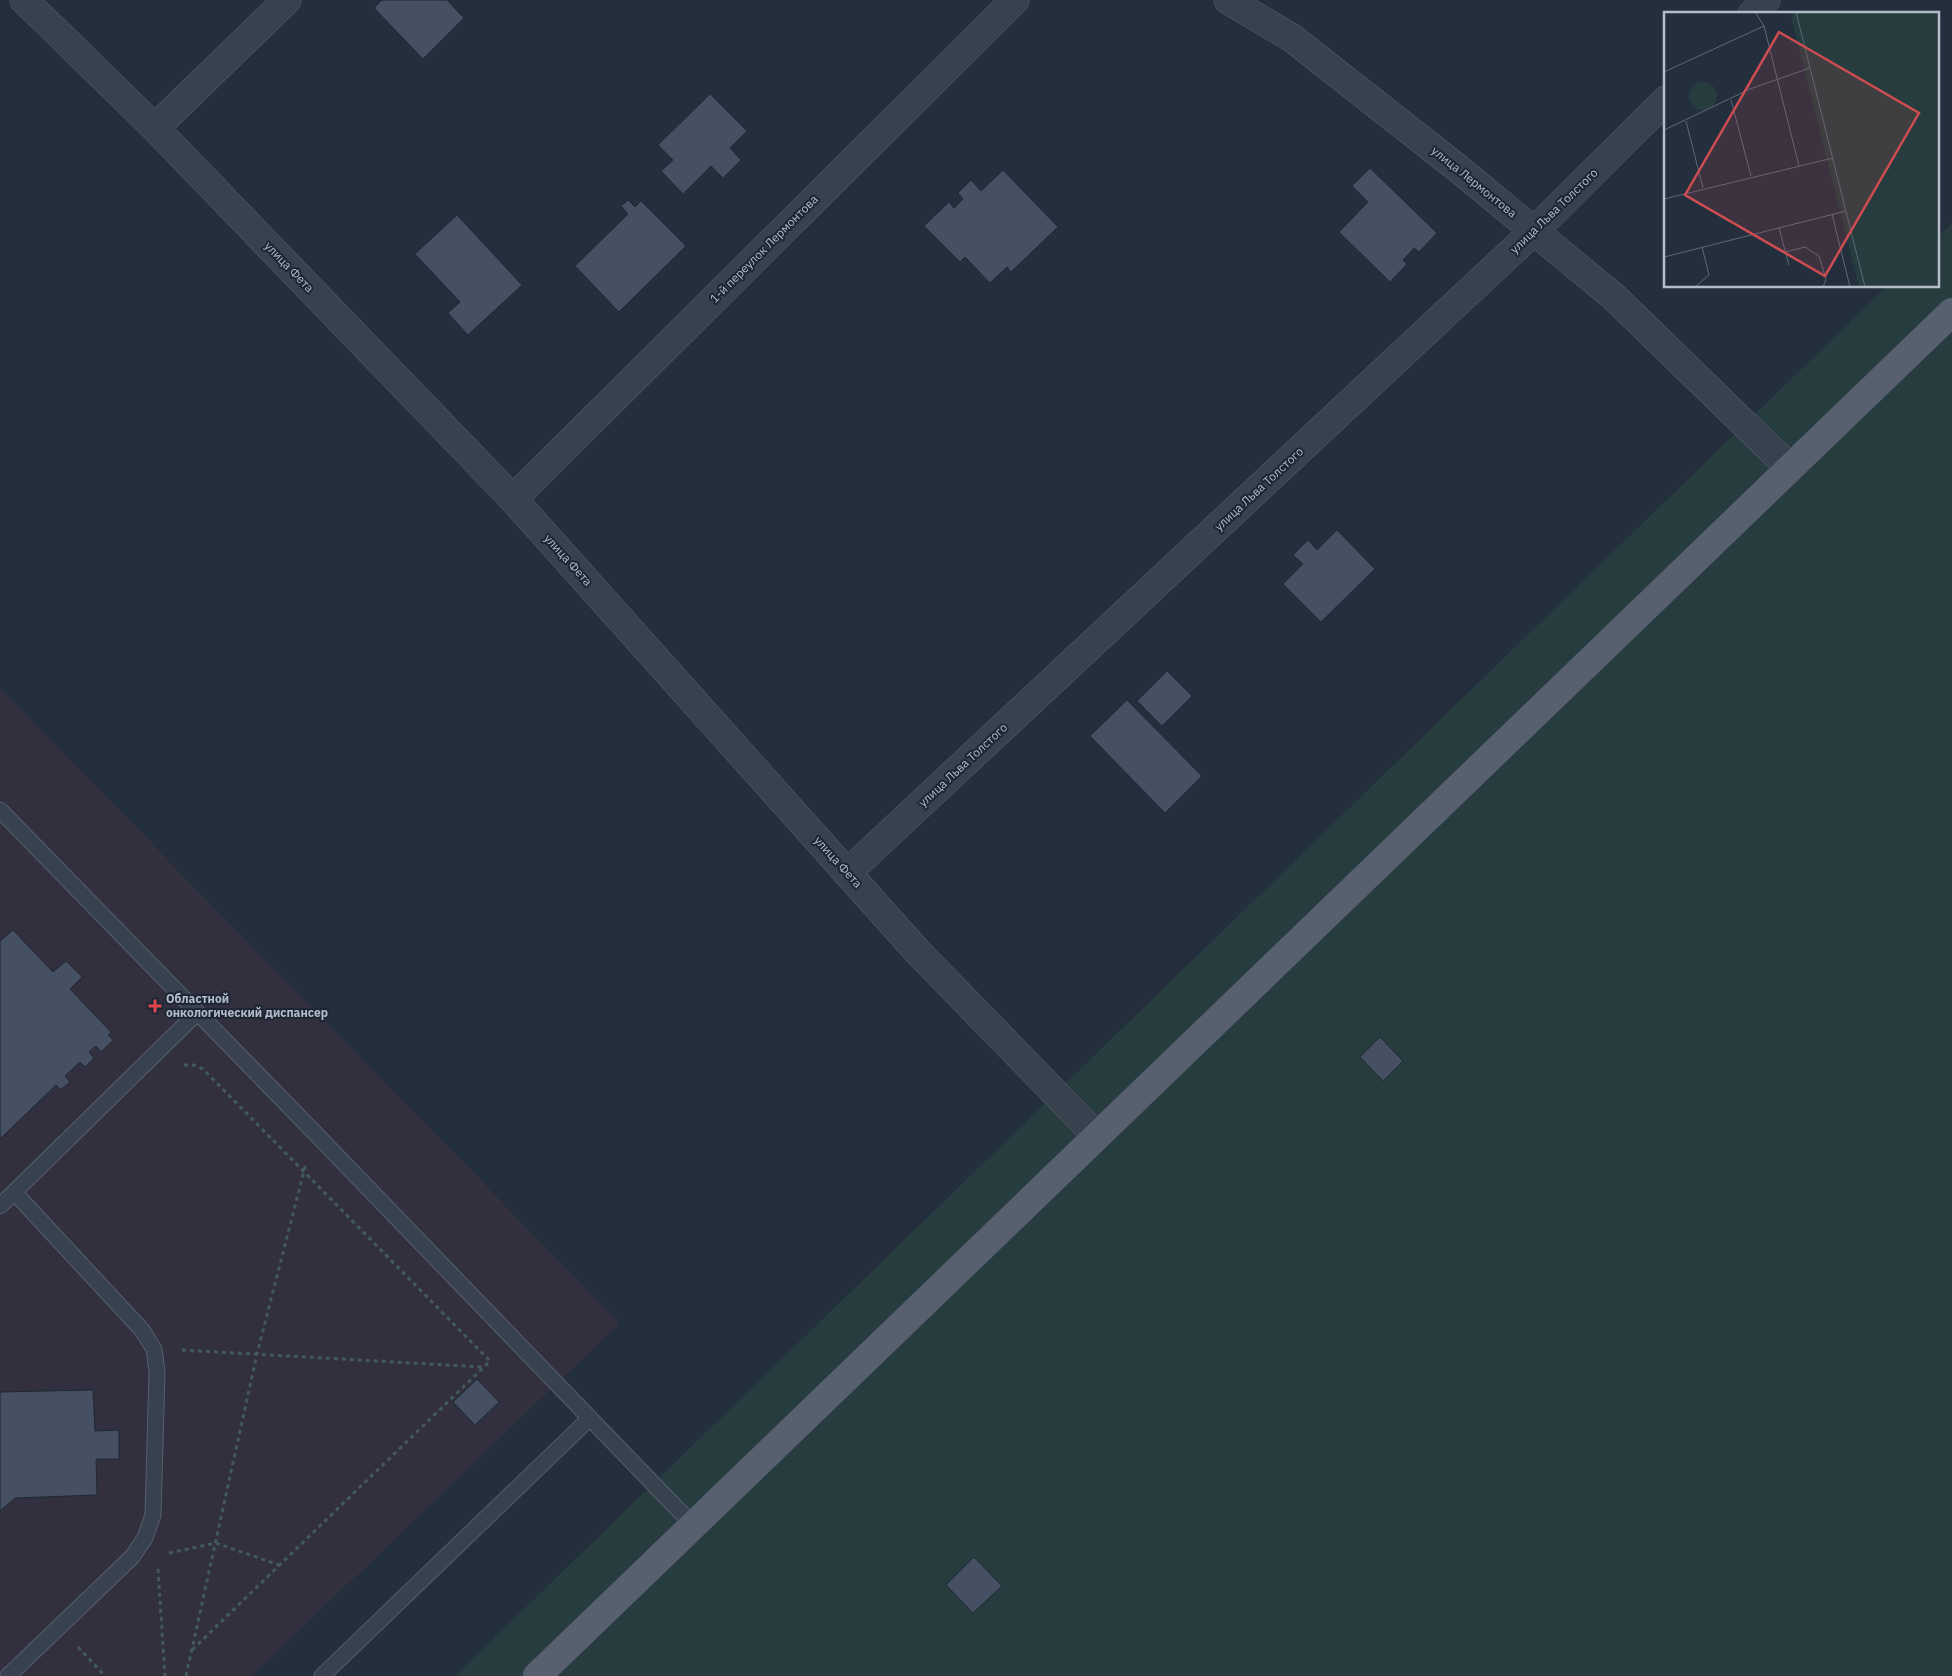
<svg xmlns="http://www.w3.org/2000/svg" width="1952" height="1676" font-family="'IBM Plex Sans',sans-serif">
	<style>
		.medical { fill: #32303f }
		.green { fill: #263c3f }
		.building { fill: #455162; stroke: #1f2835 }
		.lines { fill: none; stroke-linecap: round; stroke-linejoin: round }
		.service-casing { stroke: #565f6c; stroke-width: 17 }
		.minor-casing { stroke: #565f6c; stroke-width: 29 }
		.primary-casing { stroke: #414a57; stroke-width: 29 }
		.path { stroke: #44595c; stroke-width: 3; stroke-dasharray: 4 4; stroke-linecap: butt }
		.service { stroke: #38414e; stroke-width: 15 }
		.minor { stroke: #38414e; stroke-width: 28 }
		.primary { stroke: #56606e; stroke-width: 28 }
		.health-dot { fill: #e0444e; stroke: #1d2633; stroke-width: 2 }
		.labels { text-anchor: middle; stroke-width: 4; stroke-linejoin: round; paint-order: stroke }
		.street-label { font-size: 12px; fill: #b4bcc9; stroke: #1d2633 }
		.poi-label { font-size: 12px; font-weight: bold; fill: #b4bcc9; stroke: #1d2633; text-anchor: start }
		.inset-road { fill: none; stroke: #5e6776; stroke-width: 1 }
		.view { fill: #ce4d50; fill-opacity: 0.15; stroke: #ce4d50; stroke-width: 2.5 }
		.inset-edge { fill: none; stroke: #b4bcc9; stroke-width: 2.5 }
	</style>
	<rect width="100%" height="100%" fill="#242f3e"/>
	<!-- medical -->
	<path class="medical" d="M0,688L620,1323L252,1676H0Z"/>
	<!-- green -->
	<path class="green" d="M1952,223V1676H455L1887,286H1938V237Z"/>
	<!-- building -->
	<path class="building" d="M382,0H447L464,18L423,59L374,8Z
		M710,94L747,131L730,148L741,160L723,178L711,166L683,194L661,171L673,160L658,145Z
		M1370,168L1437,233L1419,252L1414,248L1403,260L1407,264L1390,282L1339,232L1368,202L1352,186Z
		M1003,170L1058,227L1011,272L1007,267L990,283L965,257L960,262L924,226L949,202L954,208L963,199L958,193L971,180L981,191Z
		M628,200L635,207L641,201L686,246L619,312L575,266L628,214L621,206Z
		M457,215L522,285L468,335L448,313L460,302L415,254Z
		M1337,530L1375,569L1321,622L1283,584L1303,564L1293,555L1308,540L1317,550Z
		M1167,671L1192,696L1162,726L1137,701Z
		M1127,700L1202,776L1165,813L1090,736Z
		M13,930L53,972L66,961L82,977L70,989L111,1032L108,1035L113,1040L101,1052L96,1046L89,1052L94,1058L85,1067L80,1062L65,1076L70,1082L60,1090L56,1085L0,1139V941Z
		M1380,1037L1403,1061L1383,1081L1360,1057Z
		M477,1379L499,1402L475,1425L453,1402Z
		M93,1390L95,1431L119,1430V1459H96L97,1495L15,1498L0,1511V1392Z
		M974,1557L1002,1586L973,1613L946,1585Z"/>
	<g class="lines">
		<!-- service casing -->
		<g class="service-casing">
			<path id="service" d="M0,810L313,1131L693,1525
				M0,1206L197,1013
				M8,1676L132,1557L145,1538L153,1515L157,1372L154,1349L142,1330L14,1192
				M322,1676L590,1418"/>
		</g>
		<!-- minor casing -->
		<g class="minor-casing">
			<path id="minor" d="M24,0L155,128L513,499L917,951L1096,1135
				M1228,0L1292,38L1460,170L1614,297L1790,468
				M1752,14L1766,0
				M155,128L287,0
				M513,499L1015,0
				M847,873L1534,231L1666,100"/>
		</g>
		<!-- primary casing -->
		<g class="primary-casing">
			<path id="primary" d="M537,1676L1952,312"/>
		</g>
		<!-- path -->
		<path class="path" d="M184,1065H194L203,1069L490,1361L192,1650
			M182,1350L482,1367
			M169,1553L216,1543L279,1565
			M158,1569L165,1676
			M78,1647L105,1676
			M186,1676L257,1354L306,1163"/>
		<!-- service -->
		<use href="#service" class="service"/>
		<!-- minor -->
		<use href="#minor" class="minor"/>
		<!-- primary -->
		<use href="#primary" class="primary"/>
	</g>
	<!-- markers -->
	<path class="health-dot" d="M152.5 998.5h5v5h5v5h-5v5h-5v-5h-5v-5h5z"/>
	<g class="labels">
		<!-- street labels -->
		<g class="street-label">
			<text transform="translate(1474 182) rotate(39)" y="4">улица Лермонтова</text>
			<text transform="translate(1554 211) rotate(-44)" y="4">улица Льва Толстого</text>
			<text transform="translate(764 249) rotate(-45)" y="4">1-й переулок Лермонтова</text>
			<text transform="translate(289 267) rotate(46)" y="4">улица Фета</text>
			<text transform="translate(1259 489) rotate(-43)" y="4">улица Льва Толстого</text>
			<text transform="translate(568 560) rotate(48)" y="4">улица Фета</text>
			<text transform="translate(963 765) rotate(-43)" y="4">улица Льва Толстого</text>
			<text transform="translate(838 862) rotate(48)" y="4">улица Фета</text>
		</g>
		<!-- poi labels -->
		<g class="poi-label">
			<text x="166" y="1003">Областной<tspan x="166" dy="14">онкологический диспансер</tspan></text>
		</g>
	</g>
	<!-- overview -->
	<g transform="translate(1664 12)">
		<rect width="275" height="275" fill="#242f3e"/>
		<path d="M126,0H275V275H195ZM25 84a14 14 0 1 1 28 0a14 14 0 1 1-28 0Z" fill="#263c3f"/>
		<path class="inset-road" d="M91,0L100,14L135,154M132,0L201,275M0,60L100,14M67,88L87,164M22,109L39,176M0,118L86,77L146,56M0,187L169,146M168,202L186,275M115,216L125,253M121,240L141,235L155,244L162,267L159,275M0,245L182,199M31,275L45,263L38,235"/>
		<path class="view" d="M115,20L255,101L161,264L21,183Z"/>
		<rect width="275" height="275" class="inset-edge"/>
	</g>
</svg>
